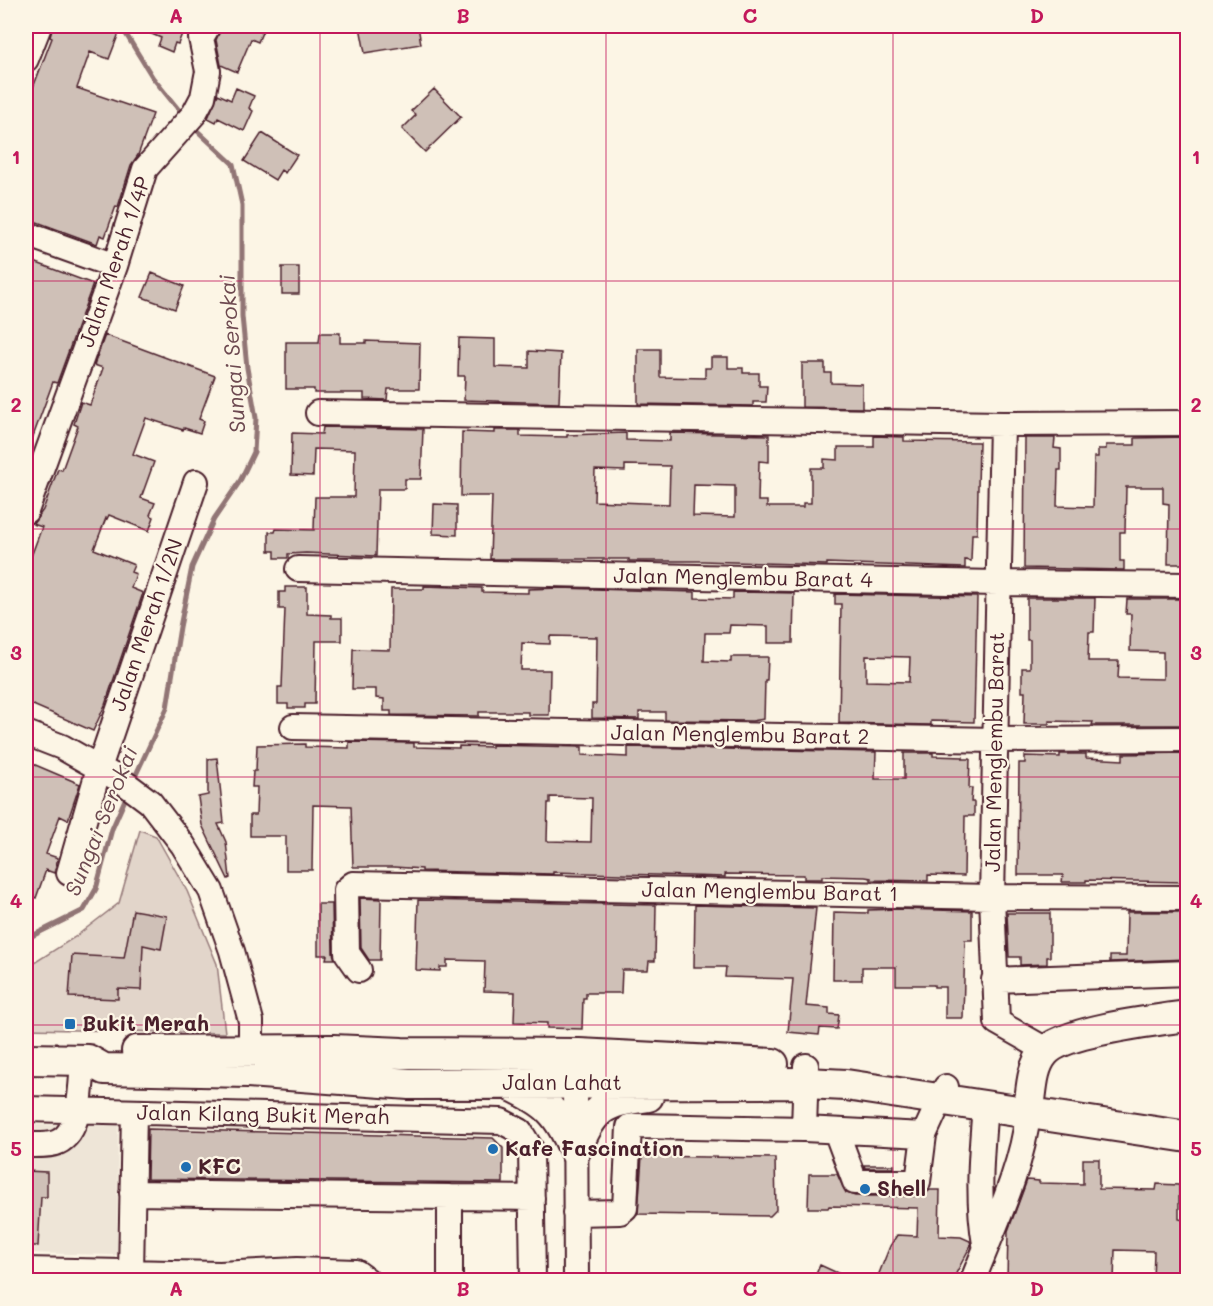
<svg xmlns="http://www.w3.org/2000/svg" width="1213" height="1306" font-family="Mali,sans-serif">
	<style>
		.built { fill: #eee5d7 }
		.green { fill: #e2d5ca; stroke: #967a7a; stroke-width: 1.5 }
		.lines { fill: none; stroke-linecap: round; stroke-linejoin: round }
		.stream { stroke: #917474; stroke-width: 5 }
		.building { fill: #cfc0b7; stroke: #4a1f2b; stroke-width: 1.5; fill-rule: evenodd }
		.minor-casing { stroke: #4a1f2b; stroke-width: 28 }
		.major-casing { stroke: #4a1f2b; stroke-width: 34 }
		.minor { stroke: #fcf5e5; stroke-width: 24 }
		.major { stroke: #fcf5e5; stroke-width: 30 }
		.grid { fill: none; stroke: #c2185b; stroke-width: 1.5; stroke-opacity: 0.55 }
		.poi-dot { fill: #1f6fb2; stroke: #fcf5e5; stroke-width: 2 }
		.labels { text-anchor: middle; stroke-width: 4.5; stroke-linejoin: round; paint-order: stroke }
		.street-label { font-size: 21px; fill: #4a1f2b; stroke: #fcf5e5 }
		.poi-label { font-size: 21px; font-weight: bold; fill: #4a1f2b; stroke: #fcf5e5; text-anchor: start }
		.water-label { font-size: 22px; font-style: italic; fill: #6d4950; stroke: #fcf5e5 }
		.neatline { fill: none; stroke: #c2185b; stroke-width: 2 }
		.grid-label { font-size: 20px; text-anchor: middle; font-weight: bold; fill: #c2185b }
	</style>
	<rect width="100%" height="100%" fill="#fcf5e5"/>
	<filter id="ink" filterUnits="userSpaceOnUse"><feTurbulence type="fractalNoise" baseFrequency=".0167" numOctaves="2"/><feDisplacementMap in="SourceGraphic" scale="12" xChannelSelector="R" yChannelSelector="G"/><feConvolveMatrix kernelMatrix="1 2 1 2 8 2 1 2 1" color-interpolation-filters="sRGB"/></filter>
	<g filter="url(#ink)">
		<!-- built -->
		<path class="built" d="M26,1125H118L117,1255L26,1253Z"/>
		<!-- green -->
		<path class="green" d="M140,830L156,836L187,891L217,964L225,1033L26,1029V965H31L75,937L119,903Z"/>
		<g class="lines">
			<!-- stream -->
			<path class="stream" d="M121,26L153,78L183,115
				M133,781L167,708L180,627L192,567L214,519L240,481L254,452L256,418L247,368L242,316V205L233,164L191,125
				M26,939L84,910L96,889L112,829L127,795"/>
		</g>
		<!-- building -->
		<path class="building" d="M53,26H100L119,33L109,59L90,52L77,88L153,114L138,155L131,165L118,207L116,206L105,237L100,235L97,244L26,218V106L52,38L50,37Z
			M133,26H185L178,44L175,43L172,52L158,46L161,38Z
			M222,26H257V27L263,30L258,42L251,39L237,72L221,65L216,40Z
			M367,26H418L421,44L365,53L360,27Z
			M236,88L254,96L249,108L253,111L244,131L218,118L216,122L208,118L218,94L231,100Z
			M434,89L461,117L425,152L402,129L416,115L411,111Z
			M262,133L297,155L285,173L281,170L275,180L244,161Z
			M26,259L93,284L57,383L53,382L28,450H26Z
			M282,267H299V294H282Z
			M152,273L184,286L175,309L142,297Z
			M320,333H340V343H366V341L420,343L419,389H388L387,400L364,399V393H314V389H286V342H319Z
			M105,335L215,376L199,419L204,421L200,433L184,428L183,430L146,418L133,454L154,462L141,498L155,503L150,515L154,517L149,531L109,515L107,519L106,518L94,549L134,565L131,572L136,574L131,588L143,593L105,705L93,731L26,702V570L42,527L33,524L43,510L58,469L62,470L78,426L74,424L81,402L90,405L103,368L94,365Z
			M459,338L495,339V367L529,368V351L561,353L559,403L464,400L465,376H458Z
			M638,349H660V377L705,378V368H711V357H728V368H743V373H759V386H767L766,402H753V406L638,404Z
			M802,363H825V373H831V383L862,384V408L802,407Z
			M323,427L423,429L421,479H405V489H378L376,556L306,553L288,554V558H275V551H269V532H275L276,529L314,530L315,497H354L355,450L314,449L313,476L291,475L292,433L322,434Z
			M495,430H520V436L567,437V435L626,433V440L670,441V433L769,435V462L759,461L758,501H767V507H803V503H811V468H824V459L838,460V447H874V436L904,437V441L979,442L977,534H972L971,561L965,560V568L827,563V565L703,561H629V559H490L492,496H461L462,432L495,433ZM625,465L670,466L669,504L594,501L595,470L625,471ZM694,485L735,486V517L693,516Z
			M1188,437V564H1168L1169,504L1163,503V487H1126L1125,532H1120V561H1124V570L1024,568L1025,438H1055L1054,448L1061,449V470H1058L1057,506L1093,507L1094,457H1098V449H1106V445H1135V438Z
			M434,504L457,505V535L433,534Z
			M424,586L482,588V592L528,593V589L560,588L695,592V598L733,599V592L794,593L793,643H768V626L730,625L729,633H705L704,661L731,662V657H768L767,680H765L764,719L752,721L665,720V712H639V719L592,718V704H596L597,637L550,636V644L522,643L521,670H550L549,715H528V712H479V716L391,715V711H384V699L376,698V689H352L353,649L390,650L391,589H424Z
			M285,587H307V614L331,615V618H342V641H316L315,704H305V708H288V704H278V687H282L285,609H279V592H285Z
			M835,594L977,597L974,722L931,721V725L839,723L841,604H835ZM866,656L910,657L909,682L866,681Z
			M1027,598H1095L1094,632H1089L1088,661H1119L1118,678L1163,679V652L1130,651L1131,614H1126L1127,599H1188V711H1185L1184,725H1092L1093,722L1049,721V724H1024L1025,692H1022V668H1030V640H1027Z
			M349,742L414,743V747L459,748V746L492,747V745L582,747V755L628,757V747L876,752L875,779H904V753H933V756L963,757V759H970L969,788H972L971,802H974V816H965L964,876L928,875V881L871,880V878L865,877L822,876V879H804V875L725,874V877L553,872V874L422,871V869L394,867H353L351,806L313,805L312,870H286V836H250V815H256L257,787H252L253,771H256L257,745L305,744V747L349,748ZM550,797L592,798L591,842L547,841L548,803H550Z
			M1188,753V817H1185L1184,882L1086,880V882H1062L1063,875H1018L1019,763H1025V756L1060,757V754H1086V758L1123,760V754Z
			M217,758L224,823L218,824L226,842L230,878L228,879L202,825L198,797L208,795V759Z
			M26,761L80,784L68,820L60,816L46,854L58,858L54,873L46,870L36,898L26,894Z
			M360,898L381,899L380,960H369L361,948Z
			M418,900L656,905L655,961H649L648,970H622L621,993H586V998H583L582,1029L547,1028V1023L514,1022L515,992L484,991L485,961L447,960V967H440V971L416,970Z
			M318,904H332L333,953L335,959H326L327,955H318Z
			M695,905L816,908L806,1006L829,1008V1014L839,1015L837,1029L820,1028L819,1035L788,1032L793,979L725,977L726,967H694Z
			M898,909L972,911V940H965L963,1018H945V987H934V985H896V967H862V980H833L834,912L868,913V910Z
			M133,910L167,916L161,949L143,945L141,990L118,989V999L69,997L72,955L124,958Z
			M1127,912H1188V959L1110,962V956H1126Z
			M1007,913H1050V957H1047V964L1020,965V957H1009Z
			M148,1129L493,1138L503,1148V1183L147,1179Z
			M642,1156L775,1158L776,1210L770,1216L638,1214Z
			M1083,1159H1099V1189L1156,1190L1157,1184L1179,1185V1219L1188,1221V1281H1153L1154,1251L1115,1250L1114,1281H1007L1008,1231L1027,1180L1039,1181V1183L1083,1184Z
			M864,1165H894V1168H865Z
			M26,1171L47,1172V1197H41L38,1246H26Z
			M809,1174H837L846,1193L855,1196H918L924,1195L930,1190H940L939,1236L961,1237L970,1241L971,1245L952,1281H876L890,1246L897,1235L917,1236L918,1208L829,1206L828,1208H808Z
			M820,1265L855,1281H813Z"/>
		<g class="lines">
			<!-- minor casing -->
			<g class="minor-casing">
				<path id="minor" d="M26,59L39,26
					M26,234L115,266
					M318,413L1002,424L1188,423
					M1002,424L992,897L997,1022L1046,1050
					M26,511L115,266L145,169L194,114L203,97L208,71L201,38L208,26
					M298,569L998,583L1188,585
					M293,727L996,740L1188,739
					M26,733L62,747L122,781L150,802L183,845L211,891L232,951L251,1021V1049
					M69,873L99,768L196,482
					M359,970L347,953L346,890L353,884L992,897L1188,898
					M994,980L1188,973
					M575,1083L576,1280
					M26,1109L501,1121L520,1131L531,1149L533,1280
					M804,1129L806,1066
					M836,1131L855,1182H918L924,1135
					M26,1145C35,1145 50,1146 58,1142C82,1131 81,1083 83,1060
					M132,1193L450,1197
					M575,1213L620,1212L625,1208L629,1127L636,1126L804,1129L924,1135L946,1087
					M985,1244C977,1198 981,1153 985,1106
					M26,1270L220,1274L297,1270L356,1272L367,1280
					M131,1272L134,1112
					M450,1280V1197L532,1198
					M973,1280C993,1228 1022,1170 1028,1114"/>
			</g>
			<!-- major casing -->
			<g class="major-casing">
				<path id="major" d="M137,1051L333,1050L402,1053L579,1054L773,1064
					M26,1059L88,1060L104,1069L248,1072L409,1084L806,1083L846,1085L1188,1137
					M510,1085C548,1103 558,1112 575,1151
					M1030,1101C1032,1084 1033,1066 1044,1053C1062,1031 1158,1020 1188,1016
					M575,1151C594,1108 601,1102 648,1096"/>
			</g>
			<!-- minor -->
			<use href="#minor" class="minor"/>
			<!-- major -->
			<use href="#major" class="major"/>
		</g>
	</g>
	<!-- grid -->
	<path class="grid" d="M320,26V1280M606,26V1280M893,26V1280M26,281H1188M26,529H1188M26,777H1188M26,1025H1188"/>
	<!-- markers -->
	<g class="poi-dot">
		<rect x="64" y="1018" width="12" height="12" rx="3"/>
		<circle cx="493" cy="1149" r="6"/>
		<circle cx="186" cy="1167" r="6"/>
		<circle cx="865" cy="1189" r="6"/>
	</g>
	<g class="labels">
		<!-- street labels -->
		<g class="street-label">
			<text transform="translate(115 262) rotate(-71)" y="7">Jalan Merah 1/4P</text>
			<text transform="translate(743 578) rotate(1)" y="7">Jalan Menglembu Barat 4</text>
			<text transform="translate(147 625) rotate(-71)" y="7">Jalan Merah 1/2N</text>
			<text transform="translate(740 735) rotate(1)" y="7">Jalan Menglembu Barat 2</text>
			<text transform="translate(995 752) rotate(-89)" y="7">Jalan Menglembu Barat</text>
			<text transform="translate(770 892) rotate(1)" y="7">Jalan Menglembu Barat 1</text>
			<text x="562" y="1090">Jalan Lahat</text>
			<text transform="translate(263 1115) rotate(1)" y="7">Jalan Kilang Bukit Merah</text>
		</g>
		<!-- poi labels -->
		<g class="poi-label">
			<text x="82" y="1031">Bukit Merah</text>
			<text x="505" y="1156">Kafe Fascination</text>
			<text x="198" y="1174">KFC</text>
			<text x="877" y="1196">Shell</text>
		</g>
		<!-- water labels -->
		<g class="water-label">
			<text transform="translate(232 354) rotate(-94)" y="8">Sungai Serokai</text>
			<text transform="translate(101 821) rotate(-68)" y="8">Sungai Serokai</text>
		</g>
	</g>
	<!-- margin -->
	<rect width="1213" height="1306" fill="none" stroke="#fcf5e5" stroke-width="66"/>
	<rect x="33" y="33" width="1147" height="1240" class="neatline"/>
	<g class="grid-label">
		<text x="176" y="23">A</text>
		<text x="463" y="23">B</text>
		<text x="750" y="23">C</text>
		<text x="1037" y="23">D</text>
		<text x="16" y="164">1</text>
		<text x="1196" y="164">1</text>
		<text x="16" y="412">2</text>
		<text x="1196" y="412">2</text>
		<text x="16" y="660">3</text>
		<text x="1196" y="660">3</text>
		<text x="16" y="908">4</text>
		<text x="1196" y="908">4</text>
		<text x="16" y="1156">5</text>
		<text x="1196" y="1156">5</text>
		<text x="176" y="1296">A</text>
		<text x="463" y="1296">B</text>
		<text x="750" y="1296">C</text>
		<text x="1037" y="1296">D</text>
	</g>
</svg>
